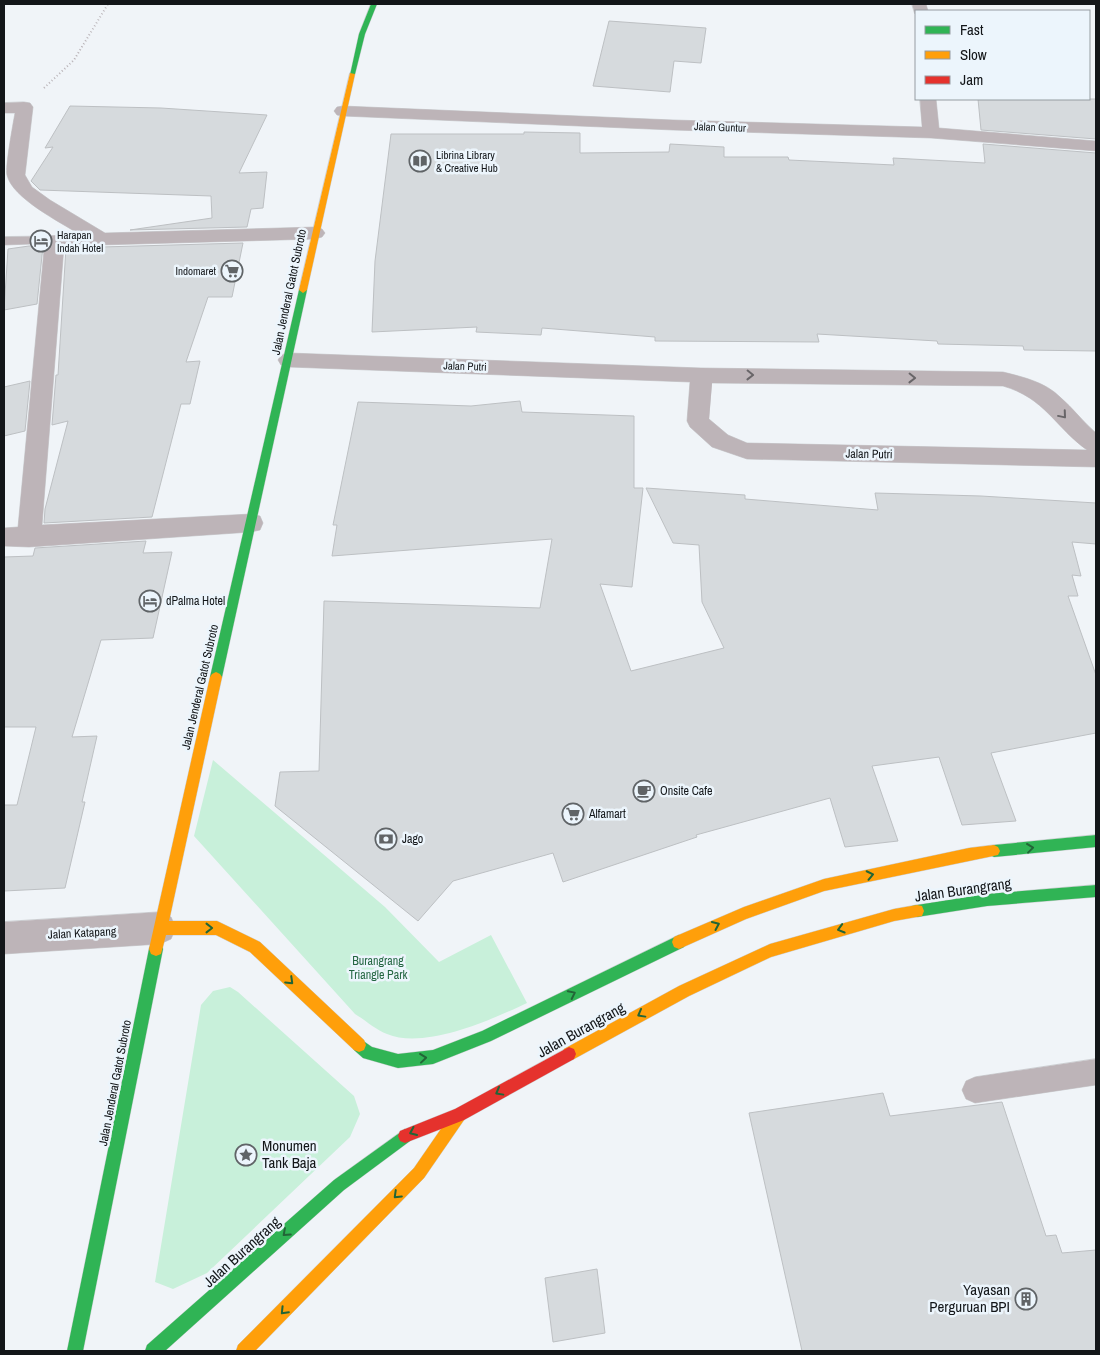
<svg xmlns="http://www.w3.org/2000/svg" width="1100" height="1355" font-family="'Archivo Narrow',sans-serif">
	<style>
		.green { fill: #c8f0da }
		.building { fill: #d6dadd; stroke: #bdc0c3 }
		.lines { fill: none; stroke-linecap: round; stroke-linejoin: round }
		.lane-casing { stroke: #cdd0d3; stroke-width: 1 }
		.street-casing { stroke: #cdd0d3; stroke-width: 1 }
		.fast-casing { stroke: #cdd0d3; stroke-width: 1 }
		.slow-casing { stroke: #cdd0d3; stroke-width: 1 }
		.jam-casing { stroke: #cdd0d3; stroke-width: 1 }
		.path { stroke: #b9b3b7; stroke-width: 2; stroke-dasharray: 1 2.5; stroke-linecap: butt }
		.lane { fill: #bdb4b8; fill-rule: evenodd }
		.street { fill: #bdb4b8; fill-rule: evenodd }
		.fast { fill: #30b455; fill-rule: evenodd }
		.slow { fill: #ff9f0a; fill-rule: evenodd }
		.jam { fill: #e5322d; fill-rule: evenodd }
		.oneway { stroke: #686568 }
		.oneway2 { stroke: #226537 }
		.labels { text-anchor: middle; stroke-width: 5; stroke-linejoin: round; paint-order: stroke }
		.far-street-label { font-size: 11px; fill: #131619; stroke: #ecf5fc }
		.far-poi-label { font-size: 11px; fill: #131619; stroke: #ecf5fc; text-anchor: start }
		.street-label { font-size: 12px; fill: #131619; stroke: #ecf5fc }
		.poi-label { font-size: 12px; fill: #131619; stroke: #ecf5fc; text-anchor: start }
		.park-label { font-size: 12px; fill: #246642; stroke: #ecf5fc }
		.near-street-label { font-size: 15px; fill: #131619; stroke: #ecf5fc }
		.near-poi-label { font-size: 15px; fill: #131619; stroke: #ecf5fc; text-anchor: start }
	</style>
	<rect width="100%" height="100%" fill="#f0f4f8"/>
	<!-- green -->
	<path class="green" d="M213,760L385,907L439,962L491,935L527,1003C493,1019 425,1050 387,1034C376,1030 365,1020 355,1014L194,836Z
		M230,987L238,992L354,1096L360,1114L350,1137L207,1273L173,1289L155,1282L201,1005L213,991Z"/>
	<!-- building -->
	<path class="building" d="M609,21L706,28L701,63L674,61L670,92L593,86Z
		M978,99H1096V139L981,130Z
		M70,106L161,108L267,115L239,173L267,172L263,208L251,209L247,227L130,230L212,218L211,196L40,190L31,181L53,147L45,148Z
		M524,132L580,133V153L669,152L670,144L724,147V157H788L789,160L894,165L893,158L985,163L983,144L1096,153V351L1024,350L1023,346L938,344L937,341L817,334L819,342L655,341V337L542,328L541,335L476,332L477,327L372,332L375,261L391,134H524Z
		M243,243L232,297H208L186,362L200,361L190,404H181L152,517L44,523L45,509L68,421L52,425L56,375H58L66,248Z
		M29,246H43L37,304L4,310L8,249Z
		M30,381L25,431L4,436V387Z
		M520,401L522,412L634,416V488H643L632,587L600,584L631,671L724,648L702,602L699,545L673,543L646,488L745,495V499L878,510L875,493L981,496L1096,503V544L1072,542L1081,576L1072,575L1078,596H1068L1096,675V733L991,753L1016,821L962,825L939,757L872,766L898,841L845,847L830,798L696,835L697,837L563,882L553,853L453,881L418,921L275,806L280,772L319,771L324,601L540,608L552,539L332,556L337,525H333L358,402L471,406Z
		M146,541L143,553L172,552L153,638L101,640L72,737L97,736L82,802H85L65,888L4,891V805H17L36,727H4V557L33,556L35,548Z
		M883,1093L890,1116L1002,1102L1046,1236L1056,1235L1062,1253L1096,1250V1351H802L749,1113Z
		M597,1269L605,1333L553,1342L545,1278Z"/>
	<g class="lines">
		<!-- lane casing -->
		<g class="lane-casing">
			<path id="lane" d="M55,236L60,237L62,240L60,243L4,245V237Z
				M1096,1059V1085L975,1103L966,1099L962,1090L966,1081L975,1077Z"/>
		</g>
		<!-- street casing -->
		<g class="street-casing">
			<path id="street" d="M912,4H926L928,11H916V15L915,14Z
				M920,99H936L939,128L1096,141V151L931,138L673,130L343,116L337,115L334,111L337,107L343,106L673,120L922,127Z
				M24,102L30,103L33,107L25,175L32,187L50,200L105,233L315,227L322,229L325,233L322,237L315,239L64,246L42,525L251,514L260,516L263,523L260,530L251,532L29,547L4,546V528L18,527L45,240L48,236L79,234C60,222 12,198 7,175C5,167 13,124 15,113H4V103Z
				M289,353L701,368L1003,372C1023,377 1045,382 1060,397C1073,408 1083,422 1096,433V467L747,459L712,447L690,427L687,421L690,382L289,367L281,365L278,360L281,355ZM712,383L1003,386C1045,398 1055,427 1087,450L747,443L728,435L709,419Z
				M160,912L171,917L176,928L171,939L160,944L4,954V922Z"/>
		</g>
		<!-- fast casing -->
		<g class="fast-casing">
			<path id="fast" d="M371,4H377L365,34L355,74L350,75L359,34Z
				M303,287L307,290L222,677L220,680H212L210,677L299,290Z
				M1096,835V847L994,857L990,855L988,851L990,847L994,845Z
				M1096,885V897L987,906L917,917L912,916L910,911L912,906L917,905L987,894Z
				M679,935L684,937L686,942L684,947L491,1041L433,1064L398,1068L363,1058L354,1050L352,1045L354,1040L359,1038L372,1047L398,1054L433,1050L482,1031Z
				M156,942L161,944L163,949L83,1351H67L149,949L151,944Z
				M405,1129L410,1131L412,1136L410,1141L344,1190L165,1351H145L147,1345L334,1180Z"/>
		</g>
		<!-- slow casing -->
		<g class="slow-casing">
			<path id="slow" d="M350,73L355,74L307,290L303,293L299,290Z
				M216,672L220,674L222,677L169,921H217L260,942L364,1040L366,1045L364,1050L359,1052L354,1050L250,952L216,935H166L161,954L156,956L151,954L149,949L210,677L212,674Z
				M994,845L998,847L1000,851L998,855L824,891L746,919L679,949L674,947L672,942L674,937L744,907L824,879L969,848Z
				M917,905L922,906L924,911L922,916L894,921L771,957L689,996L574,1059L569,1061L564,1059L562,1054L564,1049L679,986L770,944L894,909Z
				M459,1108L464,1110L466,1115L464,1120L424,1178L255,1351H236L238,1345L414,1168L454,1110Z"/>
		</g>
		<!-- jam casing -->
		<g class="jam-casing">
			<path id="jam" d="M569,1047L574,1049L576,1054L574,1059L464,1120L405,1143L400,1141L398,1136L400,1131L455,1109Z"/>
		</g>
		<!-- path -->
		<path class="path" d="M44,88L74,60L108,4"/>
		<!-- lane -->
		<use href="#lane" class="lane"/>
		<!-- street -->
		<use href="#street" class="street"/>
		<!-- fast -->
		<use href="#fast" class="fast"/>
		<!-- slow -->
		<use href="#slow" class="slow"/>
		<!-- jam -->
		<use href="#jam" class="jam"/>
	</g>
	<!-- one-way arrows -->
	<defs><path id="oneway-chevron" d="M-2-3.5L2.5 0L-2 3.5" fill="none" stroke-width="1.6" stroke-linecap="round" stroke-linejoin="round" transform="scale(1.25)"/></defs>
	<g class="oneway">
		<use href="#oneway-chevron" transform="translate(750 375) rotate(1)"/>
		<use href="#oneway-chevron" transform="translate(912 378) rotate(1)"/>
		<use href="#oneway-chevron" transform="translate(1063 415) rotate(50)"/>
	</g>
	<g class="oneway2">
		<use href="#oneway-chevron" transform="translate(1030 848) rotate(-7)"/>
		<use href="#oneway-chevron" transform="translate(870 875) rotate(-12)"/>
		<use href="#oneway-chevron" transform="translate(716 925) rotate(-24)"/>
		<use href="#oneway-chevron" transform="translate(209 928)"/>
		<use href="#oneway-chevron" transform="translate(841 929) rotate(164)"/>
		<use href="#oneway-chevron" transform="translate(290 981) rotate(44)"/>
		<use href="#oneway-chevron" transform="translate(572 994) rotate(-26)"/>
		<use href="#oneway-chevron" transform="translate(641 1014) rotate(151)"/>
		<use href="#oneway-chevron" transform="translate(423 1058) rotate(-6)"/>
		<use href="#oneway-chevron" transform="translate(499 1092) rotate(151)"/>
		<use href="#oneway-chevron" transform="translate(413 1132) rotate(156)"/>
		<use href="#oneway-chevron" transform="translate(397 1195) rotate(136)"/>
		<use href="#oneway-chevron" transform="translate(286 1233) rotate(138)"/>
		<use href="#oneway-chevron" transform="translate(284 1311) rotate(134)"/>
	</g>
	<!-- icons -->
	<defs>
		<g id="library-ring" transform="scale(1.125)"><circle r="9.5" fill="#ecf5fc" stroke="#606467" stroke-width="1.5"/><path d="M-6-4Q-3-5.5-.7-3.5V5Q-3 3-6 4ZM6-4Q3-5.5 .7-3.5V5Q3 3 6 4Z" fill="#606467"/></g>
		<g id="hotel-ring" transform="scale(1.125)"><circle r="9.5" fill="#ecf5fc" stroke="#606467" stroke-width="1.5"/><path d="M-6-4.5h1.5V1H6V5H4.5V3h-9V5H-6ZM-4 0a1.8 1.8 0 1 1 3.6 0ZM.5 0V-2.5h3Q6-2.5 6 0Z" fill="#606467"/></g>
		<g id="supermarket-ring" transform="scale(1.125)"><circle r="9.5" fill="#ecf5fc" stroke="#606467" stroke-width="1.5"/><path d="M-6-5.5h2.5l.6 2H6L4.5 2H-2.5L-4.4-4H-6ZM-1.5 3.2a1.3 1.3 0 1 0 .1 0ZM3 3.2a1.3 1.3 0 1 0 .1 0Z" fill="#606467"/></g>
		<g id="cafe-ring" transform="scale(1.125)"><circle r="9.5" fill="#ecf5fc" stroke="#606467" stroke-width="1.5"/><path d="M-5.5-4.5H6V0H3Q3 3.5 0 3.5H-2.5Q-5.5 3.5-5.5 0ZM3-3.2v2h1.7v-2ZM-6 4.5H4V6H-6Z" fill="#606467"/></g>
		<g id="bank-ring" transform="scale(1.125)"><circle r="9.5" fill="#ecf5fc" stroke="#606467" stroke-width="1.5"/><path d="M-6-4H6V4H-6ZM0-2.3a2.3 2.3 0 1 0 0 4.6a2.3 2.3 0 1 0 0-4.6Z" fill="#606467"/></g>
		<g id="sight-ring" transform="scale(1.125)"><circle r="9.5" fill="#ecf5fc" stroke="#606467" stroke-width="1.5"/><path d="M0-6L1.8-2.2L6-1.7L2.9 1.2L3.7 5.4L0 3.3L-3.7 5.4L-2.9 1.2L-6-1.7L-1.8-2.2Z" fill="#606467"/></g>
		<g id="building-ring" transform="scale(1.125)"><circle r="9.5" fill="#ecf5fc" stroke="#606467" stroke-width="1.5"/><path d="M-4-6H4V6H1V3H-1V6H-4ZM-2.5-4.3h1.7v1.8h-1.7ZM.8-4.3h1.7v1.8H.8ZM-2.5-1h1.7V.8h-1.7ZM.8-1h1.7V.8H.8Z" fill="#606467"/></g>
	</defs>
	<g fill-rule="evenodd">
		<use href="#library-ring" x="420" y="161"/>
		<use href="#hotel-ring" x="41" y="241"/>
		<use href="#supermarket-ring" x="232" y="271"/>
		<use href="#hotel-ring" x="150" y="601"/>
		<use href="#cafe-ring" x="644" y="791"/>
		<use href="#supermarket-ring" x="573" y="814"/>
		<use href="#bank-ring" x="386" y="839"/>
		<use href="#sight-ring" x="246" y="1155"/>
		<use href="#building-ring" x="1026" y="1299"/>
	</g>
	<g class="labels">
		<!-- far-street labels -->
		<g class="far-street-label">
			<text transform="translate(720 127) rotate(2)" y="4">Jalan Guntur</text>
			<text transform="translate(465 366) rotate(2)" y="4">Jalan Putri</text>
		</g>
		<!-- far-poi labels -->
		<g class="far-poi-label">
			<text x="436" y="159">Librina Library<tspan x="436" dy="13">&amp; Creative Hub</tspan></text>
			<text x="57" y="239">Harapan<tspan x="57" dy="13">Indah Hotel</tspan></text>
			<text x="216" y="275" text-anchor="end">Indomaret</text>
		</g>
		<!-- street labels -->
		<g class="street-label">
			<text transform="translate(289 292) rotate(-78)" y="4">Jalan Jenderal Gatot Subroto</text>
			<text transform="translate(869 454) rotate(1)" y="4">Jalan Putri</text>
			<text transform="translate(200 687) rotate(-77)" y="4">Jalan Jenderal Gatot Subroto</text>
			<text transform="translate(82 933) rotate(-3)" y="4">Jalan Katapang</text>
			<text transform="translate(115 1083) rotate(-79)" y="4">Jalan Jenderal Gatot Subroto</text>
		</g>
		<!-- poi labels -->
		<g class="poi-label">
			<text x="166" y="605">dPalma Hotel</text>
			<text x="660" y="795">Onsite Cafe</text>
			<text x="589" y="818">Alfamart</text>
			<text x="402" y="843">Jago</text>
		</g>
		<!-- park labels -->
		<g class="park-label">
			<text x="378" y="965">Burangrang<tspan x="378" dy="14">Triangle Park</tspan></text>
		</g>
		<!-- near-street labels -->
		<g class="near-street-label">
			<text transform="translate(963 890) rotate(-8)" y="5">Jalan Burangrang</text>
			<text transform="translate(581 1030) rotate(-29)" y="5">Jalan Burangrang</text>
			<text transform="translate(242 1252) rotate(-42)" y="5">Jalan Burangrang</text>
		</g>
		<!-- near-poi labels -->
		<g class="near-poi-label">
			<text x="262" y="1151">Monumen<tspan x="262" dy="17">Tank Baja</tspan></text>
			<text x="1010" y="1295" text-anchor="end">Yayasan<tspan x="1010" dy="17">Perguruan BPI</tspan></text>
		</g>
	</g>
	<!-- border -->
	<rect width="1100" height="1355" fill="none" stroke="#131619" stroke-width="10"/>
	<!-- legend -->
	<rect x="915" y="10" width="175" height="90" fill="#ecf5fc" stroke="#959ca1"/>
	<rect x="925" y="26" width="25" height="8" fill="#30b455" stroke="#959ca1"/>
	<text x="960" y="35" font-size="15" fill="#131619">Fast</text>
	<rect x="925" y="51" width="25" height="8" fill="#ff9f0a" stroke="#959ca1"/>
	<text x="960" y="60" font-size="15" fill="#131619">Slow</text>
	<rect x="925" y="76" width="25" height="8" fill="#e5322d" stroke="#959ca1"/>
	<text x="960" y="85" font-size="15" fill="#131619">Jam</text>
</svg>
